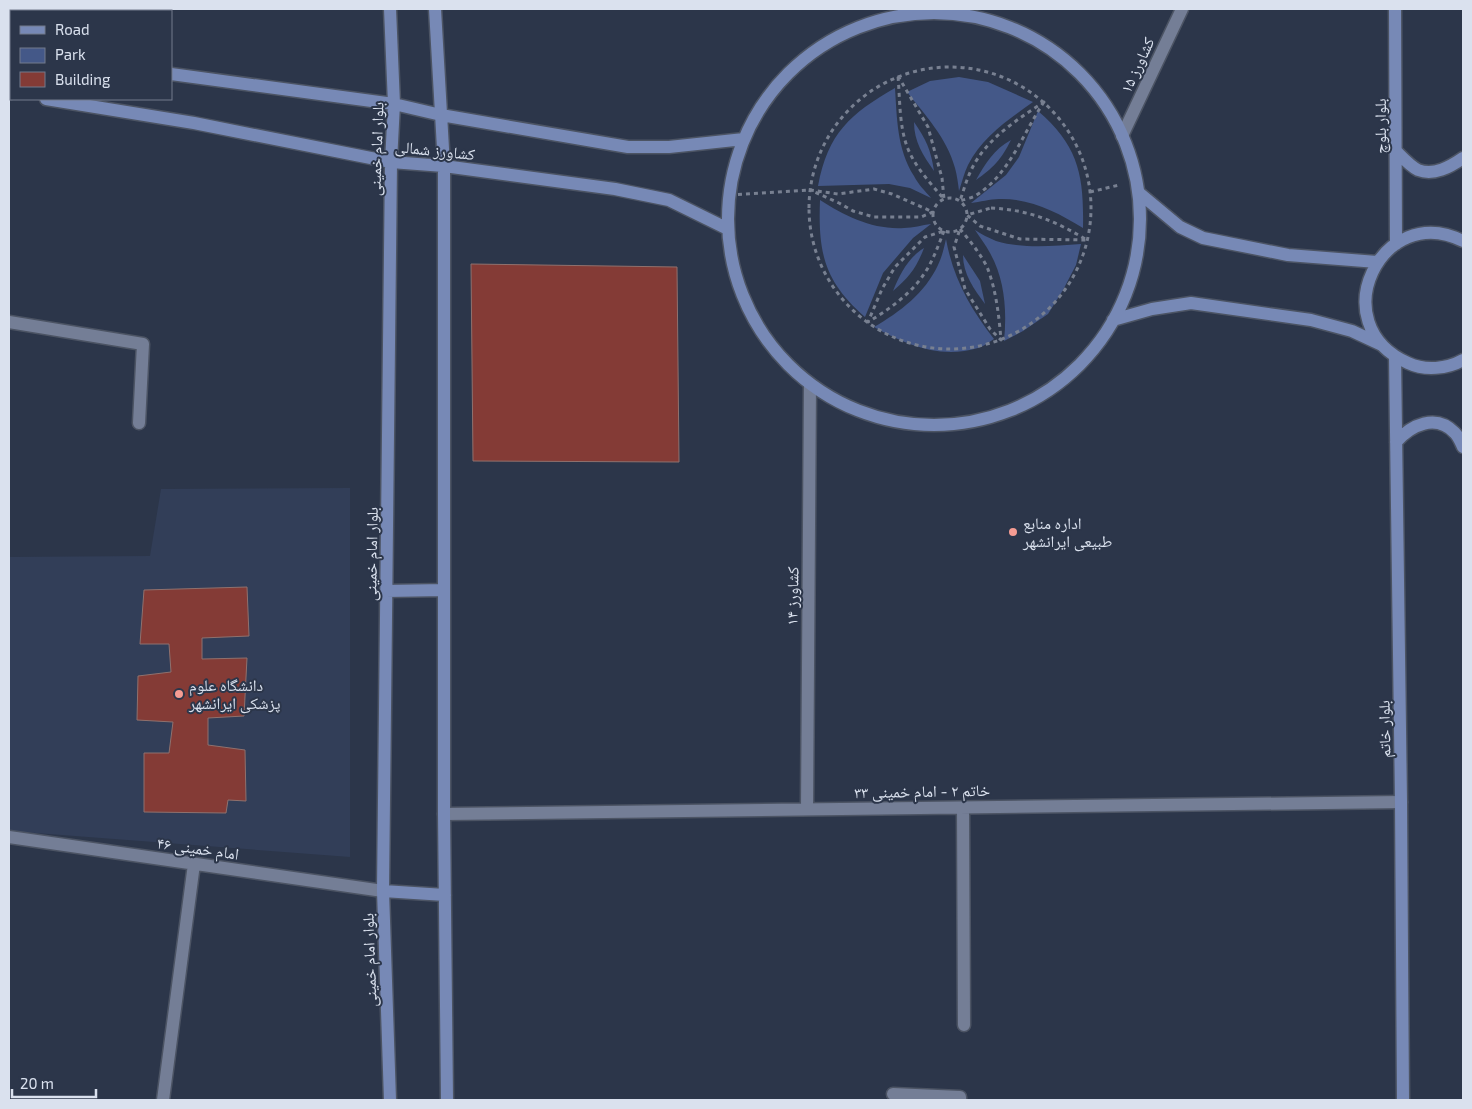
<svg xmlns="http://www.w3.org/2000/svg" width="1472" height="1109" font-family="'Exo 2','Noto Naskh Arabic',sans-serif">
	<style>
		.built { fill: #323e58 }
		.green { fill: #445888 }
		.building { fill: #843b36; stroke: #8f716e }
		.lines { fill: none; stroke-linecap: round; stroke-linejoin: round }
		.street-casing { stroke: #4c5464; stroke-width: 15 }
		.secondary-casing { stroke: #4c5464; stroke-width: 15 }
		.path { stroke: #788091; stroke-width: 3; stroke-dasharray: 4 4; stroke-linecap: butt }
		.street { stroke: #747e96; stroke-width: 12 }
		.secondary { stroke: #7789b6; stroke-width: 12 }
		.poi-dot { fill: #f59c93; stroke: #2c364a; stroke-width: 2 }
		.labels { text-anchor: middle; stroke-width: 4; stroke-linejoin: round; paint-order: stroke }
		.street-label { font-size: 16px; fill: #dae1ee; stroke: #2c364a }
		.poi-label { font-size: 16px; fill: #dae1ee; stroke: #2c364a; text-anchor: start }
	</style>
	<rect width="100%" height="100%" fill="#2c364a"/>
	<!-- built -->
	<path class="built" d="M350,488V857L9,831V557L150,556L161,489Z"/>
	<!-- green -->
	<path class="green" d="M959,77L988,82L1033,102C1008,120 982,137 968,165C964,173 962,182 959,191C958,183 957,175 955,168C947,138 925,115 907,92L930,81Z
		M895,88C897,119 897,149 914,176C918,184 925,191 931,198L910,188L889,184L818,186C828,133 850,114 895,88Z
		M1038,111C1079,146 1084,176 1083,228C1057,212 1030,198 999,199C990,199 980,202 971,203L1006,175L1019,157Z
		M914,122C926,139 931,150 934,171C923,155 914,142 914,122Z
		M1011,140C1001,160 993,168 976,180C985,164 994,149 1011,140Z
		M820,200C845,216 873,230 904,228C913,228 922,225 931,224L913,238L883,273L865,317C824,281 818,253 820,200Z
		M975,230C981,234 989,238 996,241C1023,249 1053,246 1081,244L1076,265L1063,290L1048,314L1023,331L1004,341C1007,311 1005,280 990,253C986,245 980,238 975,230Z
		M946,239C953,278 970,308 994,339C989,342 983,347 978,348C940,359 906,345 874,327C900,312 925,293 938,265C942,257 944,248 946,239Z
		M924,248C916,269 909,277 893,291C900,274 908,258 924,248Z
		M963,255L980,281L985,304C974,289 963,274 963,255Z"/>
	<!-- building -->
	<path class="building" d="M471,264L677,267L679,462L473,461Z
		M247,587L249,636L202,638V659L247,658L244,716L208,718V745L245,750L246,801L228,800L226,813L144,812V753H169L173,722L137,720L138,676L171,672L169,644H140L144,590Z"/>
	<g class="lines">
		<!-- street casing -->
		<g class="street-casing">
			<path id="street" d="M1122,136L1182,9
				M9,322L143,344L139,423
				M963,807L964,1025
				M807,809L810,384
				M444,814L1401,802
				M9,837L383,891
				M893,1094L960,1097V1100
				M163,1100L194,864"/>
		</g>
		<!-- secondary casing -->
		<g class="secondary-casing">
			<path id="secondary" d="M390,9L394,104L391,162L383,891L390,1100
				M435,9L444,166V814L447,1100
				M1395,9L1396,244
				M728 219a206 206 0 1 1 412 0a206 206 0 1 1-412 0Z
				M9,52L11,53
				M171,74L394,104L441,115L628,147H669L744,139
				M9,93H11
				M46,99L194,123L391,162L444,166L615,189L669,200L728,229
				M1396,151C1402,157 1410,166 1418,170C1434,176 1450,167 1463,158
				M1138,192L1180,227L1203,238L1288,255L1377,262
				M1463,241C1382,200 1321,324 1408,363C1425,371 1447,369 1463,360
				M1113,320L1152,309L1191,303L1311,320L1352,331L1382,345
				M1395,357L1401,802L1403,1100
				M1396,442C1411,425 1436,413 1455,433C1459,437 1461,443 1463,447
				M386,591L444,590
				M383,891L445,895"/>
		</g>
		<!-- path -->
		<path class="path" d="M809 208a141 141 0 1 1 282 0a141 141 0 1 1-282 0Z
			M898,76L928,127L942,178L944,199C931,184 916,168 908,149C899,127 900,99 898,76Z
			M1044,102C1023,133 1010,173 978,194C973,198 965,199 960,201C965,186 969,171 978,158C994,134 1021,117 1044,102Z
			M1090,192L1119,185
			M730,195L810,190L838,194L874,189L892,194L933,212L921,217H874L853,211L839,203L810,190
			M933 215a17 17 0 1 1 34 0a17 17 0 1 1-34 0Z
			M991,208C1030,210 1055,221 1087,240L1020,239L980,226L967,215Z
			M960,229C970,241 980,253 987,267C996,289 999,316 1001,340L990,329L965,289L954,247Z
			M944,231C938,246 933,261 924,274C911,294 888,310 868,322L882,289L895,267L925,237Z"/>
		<!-- street -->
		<use href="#street" class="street"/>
		<!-- secondary -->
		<use href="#secondary" class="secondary"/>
	</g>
	<!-- markers -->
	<g class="poi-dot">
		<circle cx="1013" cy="532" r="5"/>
		<circle cx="179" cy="694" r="5"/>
	</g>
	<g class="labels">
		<!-- street labels -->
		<g class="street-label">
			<text transform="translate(1137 65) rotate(-65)" y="6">کشاورز ۱۵</text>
			<text transform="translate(1380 126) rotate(-90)" y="6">بلوار بلوچ</text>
			<text transform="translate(376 149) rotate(-88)" y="6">بلوار امام خمینی</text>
			<text transform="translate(435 150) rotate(6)" y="6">کشاورز شمالی</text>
			<text transform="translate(371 554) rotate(-89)" y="6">بلوار امام خمینی</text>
			<text transform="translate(792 596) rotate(-89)" y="6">کشاورز ۱۴</text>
			<text transform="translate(1384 729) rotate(-91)" y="6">بلوار خاتم</text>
			<text transform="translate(922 791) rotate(-1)" y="6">خاتم ۲ - امام خمینی ۳۳</text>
			<text transform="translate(198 848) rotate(8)" y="6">امام خمینی ۴۶</text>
			<text transform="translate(369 960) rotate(-92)" y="6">بلوار امام خمینی</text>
		</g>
		<!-- poi labels -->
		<g class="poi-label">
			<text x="1023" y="529">اداره منابع<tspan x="1023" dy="18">طبیعی ایرانشهر</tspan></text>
			<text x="189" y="691">دانشگاه علوم<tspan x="189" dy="18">پزشکی ایرانشهر</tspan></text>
		</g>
	</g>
	<!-- border -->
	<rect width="1472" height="1109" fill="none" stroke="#dae1ee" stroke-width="20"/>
	<!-- legend -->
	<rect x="10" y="10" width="162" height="90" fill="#2c364a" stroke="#727a8c"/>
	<rect x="20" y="26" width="25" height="8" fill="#7789b6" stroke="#727a8c"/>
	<text x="55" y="35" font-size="15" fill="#dae1ee">Road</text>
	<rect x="20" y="48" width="25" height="15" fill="#445888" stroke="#727a8c"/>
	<text x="55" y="60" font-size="15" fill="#dae1ee">Park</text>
	<rect x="20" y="72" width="25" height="15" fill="#843b36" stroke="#727a8c"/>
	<text x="55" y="85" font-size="15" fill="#dae1ee">Building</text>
	<!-- scale -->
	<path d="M12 1089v8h84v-8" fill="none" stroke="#dae1ee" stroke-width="2.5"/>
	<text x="20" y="1089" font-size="15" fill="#dae1ee" stroke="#2c364a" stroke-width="4" paint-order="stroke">20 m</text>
</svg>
